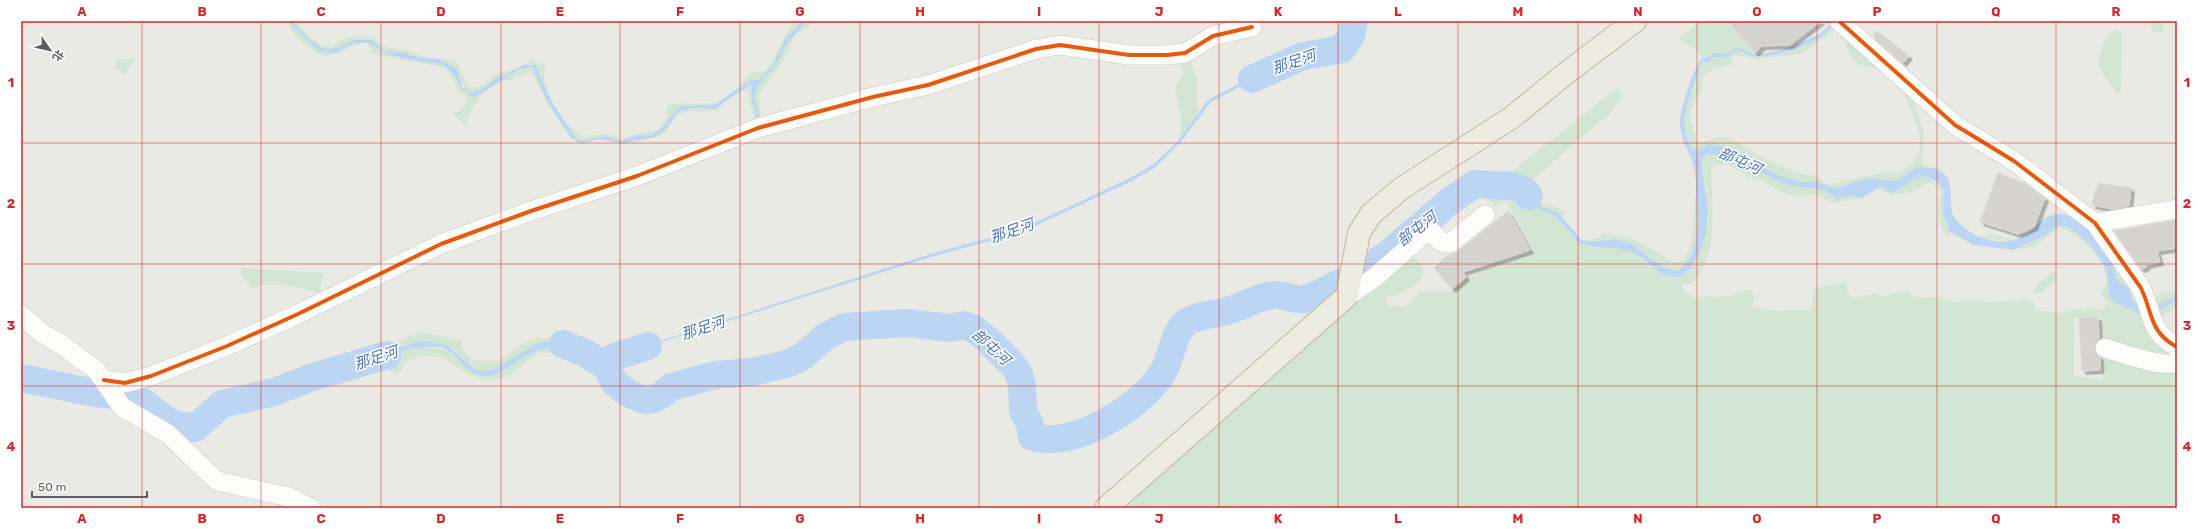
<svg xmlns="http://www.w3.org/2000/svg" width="2198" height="529" font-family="Rubik,'Noto Sans SC',sans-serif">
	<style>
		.green { fill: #d3e6d3 }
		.water { fill: #bcd5f2 }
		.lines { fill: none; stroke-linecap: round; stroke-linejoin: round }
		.river { stroke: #bcd5f2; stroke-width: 28 }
		.building { fill: #d4d3d0; stroke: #dad9d4; filter: url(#shadow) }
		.minor-casing { stroke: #c6c6c6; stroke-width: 20 }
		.highway-casing { stroke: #bfb795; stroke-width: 24 }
		.minor { stroke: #fcfcfb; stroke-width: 19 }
		.highway { stroke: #edece1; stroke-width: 22 }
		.cycleway-casing { stroke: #fff; stroke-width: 6 }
		.cycleway { stroke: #e8590c; stroke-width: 4 }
		.grid { fill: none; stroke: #d62828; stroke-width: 1; stroke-opacity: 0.55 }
		.labels { text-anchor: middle; stroke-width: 3; stroke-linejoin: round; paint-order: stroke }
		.water-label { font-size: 15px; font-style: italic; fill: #4c75b9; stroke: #fff }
		.neatline { fill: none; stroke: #d62828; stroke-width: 1.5 }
		.grid-label { font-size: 13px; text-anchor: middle; font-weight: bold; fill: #d62828 }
	</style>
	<defs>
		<filter id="shadow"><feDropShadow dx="3.5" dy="3.5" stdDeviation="0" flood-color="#0004"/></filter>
	</defs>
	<rect width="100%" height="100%" fill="#eaeae5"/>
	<!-- green -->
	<path class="green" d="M292,21H296C306,32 315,46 331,47L343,39L350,37H371L388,48L405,50L430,58H420L405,53L389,52L367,40H353L335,49L322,48L309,39Z
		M795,21H802L784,41L774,64L767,73L760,80H750L730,96L750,73C754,72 759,73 763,72C771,69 785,31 795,21Z
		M807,21H816L794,36L783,60L759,95L761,123L754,96L759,85L778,62L787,43Z
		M1700,21H1726L1754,53L1739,48L1726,54H1711L1708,58H1702C1698,47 1686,47 1679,38Z
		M2149,21H2161L2165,32H2153Z
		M1835,22L1942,117L1982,146L1975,147L1949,130L1914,99V104L1924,131L1922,164L1938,169L1945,175C1920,158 1916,172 1895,181L1871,178L1838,187L1826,185L1886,172L1896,174C1904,169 1912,166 1917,157C1926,136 1913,120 1907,101C1906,97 1905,91 1903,87C1901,82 1890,73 1885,71C1875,67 1864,70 1856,62C1845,53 1849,41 1835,29L1802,54L1757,59L1734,55L1732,57V65L1716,68L1702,77V90L1694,101L1690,115L1696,141C1707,146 1716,133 1728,138C1758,152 1784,174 1818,176L1823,182L1789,180L1721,146L1708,144L1697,151L1691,148C1678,118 1687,113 1694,84C1696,75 1697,69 1703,61L1708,63L1714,57H1727L1737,51C1743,52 1750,56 1757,56C1780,57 1825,42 1835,22Z
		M289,23L318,50L331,53L353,43H361C348,47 337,56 323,56C312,50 291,37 289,23Z
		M2115,30L2122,33L2121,93L2115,94V90C2110,84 2103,77 2100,69C2096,59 2104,34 2115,30Z
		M368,43L390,55L422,62L441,63L454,75L459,87L467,94L483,92L499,80L526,68L532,67L548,103C542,93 537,79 530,72C524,73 519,76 513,79C510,81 505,80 501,82C483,89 472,105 466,123L472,131L451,113H457L468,101V98L458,91L449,71L443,67L373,54Z
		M1054,49H1070L1154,59L1188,56L1197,78V102L1199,111L1178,141L1181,131V118L1175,88L1184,73L1180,63L1157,64L1089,59L1076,54L1056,51L995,68L997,64C1016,58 1034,51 1054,49Z
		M137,58L123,74L115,67L116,60Z
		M439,59C469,59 456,77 471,88L483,85L494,74L522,67C514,72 506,73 498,76C488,81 483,92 471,93C461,87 463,81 458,72C454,65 445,62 439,59Z
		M533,60L546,66L544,77L550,95L537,69L532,64L524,65Z
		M748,85L752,87V101L759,124L755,122C753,109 748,108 749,93L747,90C735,94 728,106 716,110C705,114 692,108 682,113C668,120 673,132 655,137L668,127L678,111C689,105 700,112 712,109C726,107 738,93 748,85Z
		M1617,88L1623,96L1610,113L1527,185C1530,192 1537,202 1544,204C1552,207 1559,205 1565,213L1564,219L1557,212L1535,204L1524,188L1510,183H1497Z
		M726,99L712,106L692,105L680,106L675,111L663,127L652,135L633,136L621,141L605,136L581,141L575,137L565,122L582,136L606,134L623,138L636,134L653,132L661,127L668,116L667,109L669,104L714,103Z
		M1711,153L1731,158L1788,185L1824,190L1834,198L1842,199L1851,196L1862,198L1834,203L1826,201L1821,195L1797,196L1786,194L1759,179L1747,178C1741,168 1721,160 1711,168C1713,199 1718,261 1693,282C1690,285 1686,283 1682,286L1685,292L1696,298L1709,296L1727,297L1745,290H1751L1755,297L1752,305C1764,314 1797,309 1812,310L1814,288C1821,289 1824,285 1830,284C1837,283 1841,284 1847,281V292L1855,298L1874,293L1883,296L1907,290L1914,296L1923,298L1940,297L1957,303L1970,299L1985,302L2018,301L2024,297L2034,303L2036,310L2063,313L2070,309L2085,310L2089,307L2103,310L2108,302L2100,293C2122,276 2079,229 2059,228L2033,247L2013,250L2046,235L2054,227L2071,228L2089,243L2099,255L2108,279L2109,297L2112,301L2142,315L2177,359L2104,345L2102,317H2074V376L2102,380L2103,351L2177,364V508H1125L1176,459L1255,392L1295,354L1411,254L1422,265L1423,273L1420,281L1397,296H1388L1386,300L1390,308L1393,305L1401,307L1408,305L1420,291H1452L1468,278L1485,270L1534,251L1506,201L1495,208L1483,194L1492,187L1519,189L1527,194L1529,202L1535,208L1557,217L1577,241L1583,245L1624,249L1637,255L1655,270L1667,276L1691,268L1701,250L1708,220L1707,190L1701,160L1704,156Z
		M1918,177H1927L1944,191C1949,207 1938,219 1952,235L1950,236C1937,233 1938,203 1941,193L1938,188L1929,182C1913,194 1897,198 1879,190L1875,191L1880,187L1888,191L1899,190Z
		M1696,192C1698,217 1703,256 1677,271C1652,266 1648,252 1629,244C1614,237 1599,240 1584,241L1600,237L1602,233L1632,238L1665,257L1669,261C1699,273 1692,205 1696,192Z
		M2065,214L2081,217L2126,272L2137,304L2132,300V293L2115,277L2114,262L2079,222Z
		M1990,233L2012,240L1984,239L1976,236H1986Z
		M241,268L324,273L319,294C303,287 269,280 253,288L242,276Z
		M2052,273H2056L2057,278L2041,293H2033L2032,292L2040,282Z
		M2177,288V295L2165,302L2153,306L2152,298Z
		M2177,300V308L2161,317L2155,313Z
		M425,332L462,341L461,348L474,361H500L525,342L537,338L562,337L593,348L609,359L599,360L588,352L561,342L513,358L492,370L480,371L474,369L451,348L428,341L416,342L348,365L339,360L384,348L409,336Z
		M429,346L446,350L476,375L488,376L539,349H562L593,362L578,364L558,353H539L526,361L508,377L485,381L465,373L445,358L422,355L405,362L402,369L395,375L389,369L378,373L363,374L353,368L413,347Z"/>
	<!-- water -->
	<path class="water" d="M288,21H292L309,39L322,48L335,49L353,40H371L385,51L405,53L420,58L439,59L457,69L462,87L471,93L480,90L499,76L507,74L524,65H535L552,102L575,137L581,141L605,136L621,141L633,136L652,135L663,127L675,111L680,106L715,105L750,80H760L774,64L784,41L802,21H807L787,43L778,62L759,85L754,96L761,123L759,124L752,101V87L749,85L715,109L691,108L678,111L668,127L655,137L623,144L599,139L581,144L571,138L548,103L532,67C516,66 489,91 473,97L461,89L454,75L441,63L422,62L390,55L368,43H353L334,53L326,52L318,50L309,42Z
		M1832,21L1835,22C1825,42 1780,57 1757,56C1750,56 1743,52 1737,51L1727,57H1714L1708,63L1703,61C1697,69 1696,75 1694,84C1687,112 1678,118 1691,148L1697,151L1708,144L1721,146L1778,175L1801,182L1818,181L1831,187H1838L1871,178L1895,181L1918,167C1960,167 1947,190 1953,216C1969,238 2002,250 2026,234C2036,228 2043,216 2056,214C2075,211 2107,245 2114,262C2115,267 2115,273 2115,277C2124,288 2131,283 2132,300L2137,304L2142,315L2112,301C2107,294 2109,287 2108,279C2104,260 2094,248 2080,236C2072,229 2065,224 2055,227L2046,235L2013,250L1973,245L1949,231L1943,213L1944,191C1924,163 1913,183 1892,193L1880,187L1862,198L1851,196L1837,199L1824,190L1788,185L1722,155L1707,154L1701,160L1708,207L1706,234L1701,250L1691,268L1678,277C1654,276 1653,263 1635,254C1617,245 1598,249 1580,244L1557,217L1532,206L1524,192L1514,188L1492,187L1497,183H1510L1524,188L1535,204L1557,212L1582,240C1596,244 1607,236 1625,242C1644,248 1652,266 1677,271C1703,256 1697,218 1696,193C1696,184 1696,177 1694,168C1691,152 1679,140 1680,122C1680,110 1694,66 1702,58H1708L1713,53L1726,54L1736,48C1743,48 1749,53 1756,54C1774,54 1825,38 1832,21Z
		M1284,61L1287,65L1270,71L1211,102L1180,143L1156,167L1130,182L1020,233L931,257L611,358L616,355L930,254L1019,230L1128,179L1154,164L1178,141L1208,100L1268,68Z
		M2177,295V300L2155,313L2153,306L2165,302Z
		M428,341L448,346L474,369L480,371L492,370L533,346L543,342L568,343L599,360C588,363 569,348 553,348C525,348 505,376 486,376C466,376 462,359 447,350C426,338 375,361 353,368L348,365L416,342Z"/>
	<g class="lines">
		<!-- river -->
		<path class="river" d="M1252,79L1303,56L1342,49L1351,36L1354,21
			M1360,273L1387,255L1450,201L1475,184L1513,186L1525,191L1529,196
			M563,344L585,353L606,366L614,357L648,346
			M606,366L614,382L629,394L645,400L653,399L660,396L671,387L715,375L752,372L790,363L803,356L826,336L844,327L907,323L951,328L963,325L974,329L988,340L1013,365L1019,374L1022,385L1023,411L1030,424L1032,437C1073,450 1143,406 1163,372C1173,356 1172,332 1188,321C1199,315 1212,315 1223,312C1240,308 1255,298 1272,295C1282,293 1294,301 1305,299C1317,296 1329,288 1341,283
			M21,378L95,393L138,398L172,424L195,428L222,404L274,392L310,378L387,355"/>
	</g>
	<!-- building -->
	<path class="building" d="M1728,21H1821L1790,45L1762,46L1755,53Z
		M1877,31L1909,56L1903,63L1873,36Z
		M1998,173L2026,184L2045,198L2034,227L2018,234L1980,222Z
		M2098,183L2131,188L2129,206L2112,209L2092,205L2095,190H2097Z
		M1508,211L1530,250L1463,272L1466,277L1452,289L1434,268L1447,256L1457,252Z
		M2177,220V248L2157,251L2160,262L2146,265V267L2141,269L2114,231Z
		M2098,317L2099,339L2095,344L2094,350L2100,357V370L2082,371L2079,318Z"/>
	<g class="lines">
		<!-- minor casing -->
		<g class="minor-casing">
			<path id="minor" d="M1839,21L1955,125L2014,161L2095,223L2141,288C2153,313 2149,332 2177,347
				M2095,223L2177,209
				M1347,296L1374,278L1424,234L1433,233L1441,242L1450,243L1485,215
				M21,315L42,333L62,345L97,371L122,407L168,434L217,481L289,497L311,508
				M2105,348C2118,352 2166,369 2177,362
				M104,380L125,383L151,376L227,346L298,314L441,244L531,211L637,176L758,128L873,97L928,85L1036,49L1060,45L1129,55H1167L1185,53L1213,36L1252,27"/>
		</g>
		<!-- highway casing -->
		<g class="highway-casing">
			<path id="highway" d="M1106,508L1347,296L1359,233L1371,214L1402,188L1511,118L1569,71L1635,21"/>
		</g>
		<!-- minor -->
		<use href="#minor" class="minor"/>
		<!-- highway -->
		<use href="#highway" class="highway"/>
		<!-- cycleway casing -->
		<g class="cycleway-casing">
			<path id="cycleway" d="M1839,21L1955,125L2014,161L2095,223L2141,288C2153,313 2149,332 2177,347
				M104,380L125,383L151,376L227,346L298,314L441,244L531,211L637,176L758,128L873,97L928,85L1036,49L1060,45L1129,55H1167L1185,53L1213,36L1252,27"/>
		</g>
		<!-- cycleway -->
		<use href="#cycleway" class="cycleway"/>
	</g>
	<!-- grid -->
	<path class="grid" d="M142,21V508M261,21V508M381,21V508M501,21V508M620,21V508M740,21V508M860,21V508M979,21V508M1099,21V508M1219,21V508M1338,21V508M1458,21V508M1578,21V508M1697,21V508M1817,21V508M1937,21V508M2056,21V508M21,143H2177M21,264H2177M21,386H2177"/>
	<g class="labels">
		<!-- water labels -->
		<g class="water-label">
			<text transform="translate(1294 62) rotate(-19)" y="5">那足河</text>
			<text transform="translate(1740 161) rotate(24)" y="5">部屯河</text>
			<text transform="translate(1417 229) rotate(-38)" y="5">部屯河</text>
			<text transform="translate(1012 231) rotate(-19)" y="5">那足河</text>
			<text transform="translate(703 328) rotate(-18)" y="5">那足河</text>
			<text transform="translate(991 347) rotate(42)" y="5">部屯河</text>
			<text transform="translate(376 358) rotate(-18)" y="5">那足河</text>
		</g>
	</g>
	<!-- border -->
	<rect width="2198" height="529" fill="none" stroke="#ffffff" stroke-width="44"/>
	<!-- north arrow -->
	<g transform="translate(50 50) rotate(124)" stroke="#ffffff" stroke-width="3" paint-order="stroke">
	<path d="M0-3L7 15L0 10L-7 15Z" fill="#5b5d62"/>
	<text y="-6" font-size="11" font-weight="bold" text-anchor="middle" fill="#5b5d62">北</text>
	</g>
	<!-- scale -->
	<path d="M32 491v6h115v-6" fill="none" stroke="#5b5d62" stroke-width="2"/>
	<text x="38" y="491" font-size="12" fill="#5b5d62" stroke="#ffffff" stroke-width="3" paint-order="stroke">50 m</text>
	<rect x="22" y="22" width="2154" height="485" class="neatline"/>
	<g class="grid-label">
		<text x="82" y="16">A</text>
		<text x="202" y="16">B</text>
		<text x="321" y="16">C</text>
		<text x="441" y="16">D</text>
		<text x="560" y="16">E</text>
		<text x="680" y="16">F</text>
		<text x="800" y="16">G</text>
		<text x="920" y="16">H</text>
		<text x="1039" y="16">I</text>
		<text x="1159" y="16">J</text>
		<text x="1278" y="16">K</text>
		<text x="1398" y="16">L</text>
		<text x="1518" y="16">M</text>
		<text x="1638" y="16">N</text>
		<text x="1757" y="16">O</text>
		<text x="1877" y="16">P</text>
		<text x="1996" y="16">Q</text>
		<text x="2116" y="16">R</text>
		<text x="11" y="87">1</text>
		<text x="2187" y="87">1</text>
		<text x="11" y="208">2</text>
		<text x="2187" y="208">2</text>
		<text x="11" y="330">3</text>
		<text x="2187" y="330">3</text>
		<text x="11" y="451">4</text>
		<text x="2187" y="451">4</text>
		<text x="82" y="523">A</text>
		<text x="202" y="523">B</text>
		<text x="321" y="523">C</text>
		<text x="441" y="523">D</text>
		<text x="560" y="523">E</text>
		<text x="680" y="523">F</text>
		<text x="800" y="523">G</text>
		<text x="920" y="523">H</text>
		<text x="1039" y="523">I</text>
		<text x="1159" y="523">J</text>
		<text x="1278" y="523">K</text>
		<text x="1398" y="523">L</text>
		<text x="1518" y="523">M</text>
		<text x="1638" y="523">N</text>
		<text x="1757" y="523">O</text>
		<text x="1877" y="523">P</text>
		<text x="1996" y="523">Q</text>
		<text x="2116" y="523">R</text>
	</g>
</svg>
